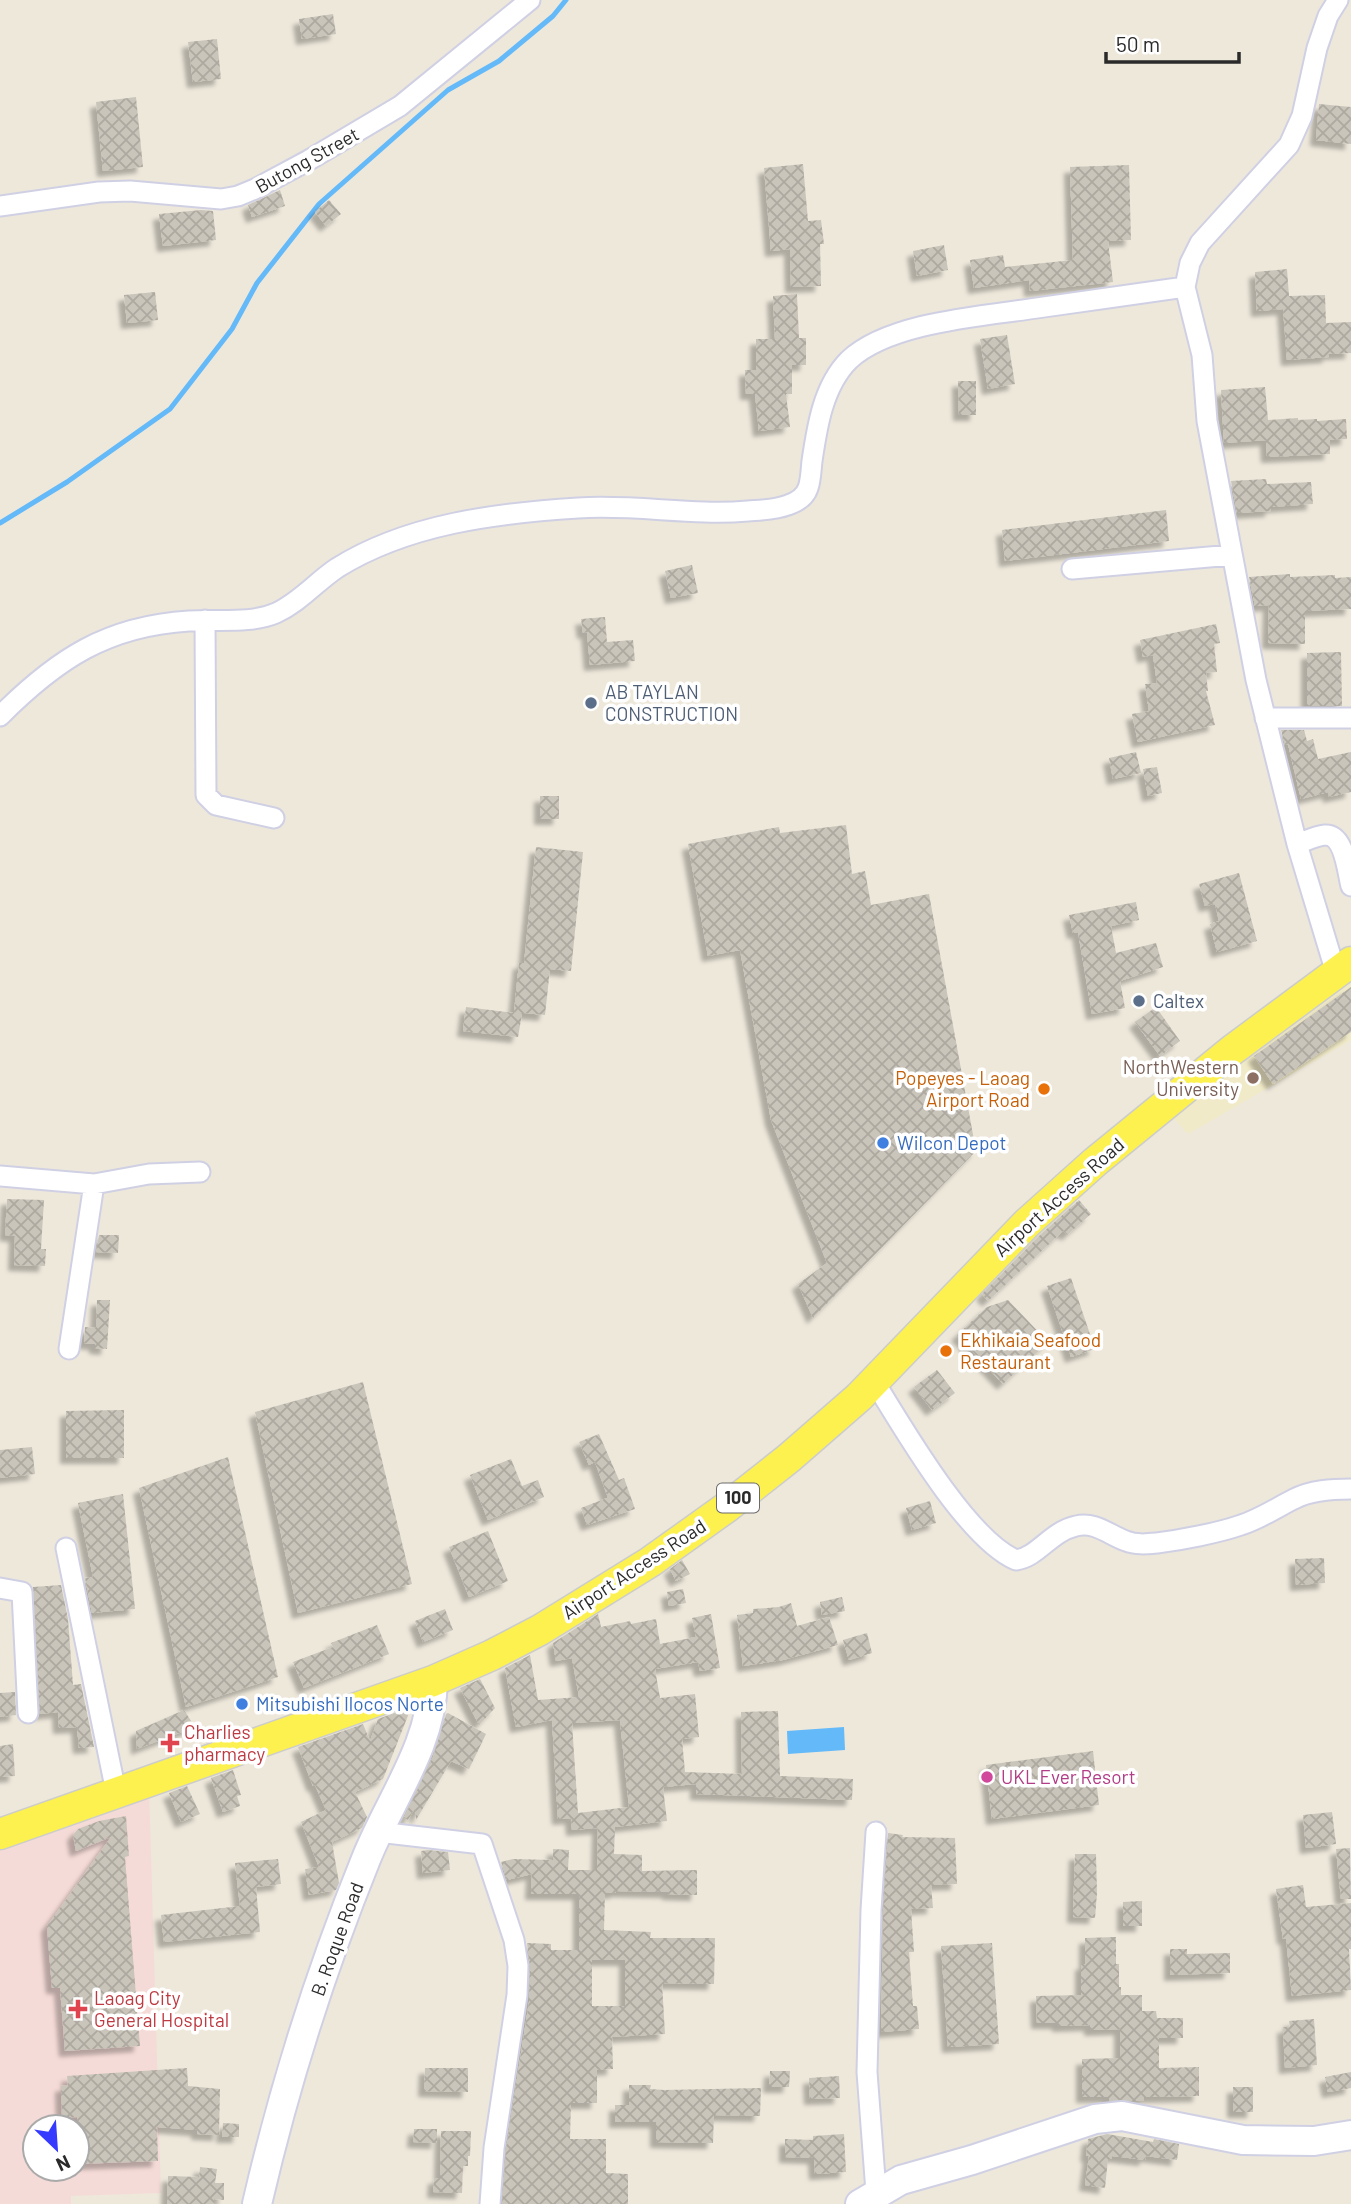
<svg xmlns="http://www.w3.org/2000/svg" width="1351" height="2204" font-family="Barlow,sans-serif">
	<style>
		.education { fill: #f1eac8 }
		.medical { fill: #f5dbd7; fill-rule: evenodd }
		.water { fill: #64b9f9 }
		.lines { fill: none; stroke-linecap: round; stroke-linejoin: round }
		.stream { stroke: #64b9f9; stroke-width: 5 }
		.building { fill: url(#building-cross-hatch); fill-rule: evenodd; filter: url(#shadow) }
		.street-casing { stroke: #d0d0e4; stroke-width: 23 }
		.secondary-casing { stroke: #d0d0e4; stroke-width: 32 }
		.primary-casing { stroke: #ccc; stroke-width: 33 }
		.street { stroke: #fff; stroke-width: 19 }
		.secondary { stroke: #fff; stroke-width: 28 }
		.primary { stroke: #fdf150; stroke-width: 30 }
		.service-dot { fill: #5c6f8a; stroke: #fff; stroke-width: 2.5 }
		.education-dot { fill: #8d6e63; stroke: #fff; stroke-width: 2.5 }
		.food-dot { fill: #e8710a; stroke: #fff; stroke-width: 2.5 }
		.shop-dot { fill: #3f7fe0; stroke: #fff; stroke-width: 2.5 }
		.health-dot { fill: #e0444e; stroke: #fff; stroke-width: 2.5 }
		.hotel-dot { fill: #d1479c; stroke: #fff; stroke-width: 2.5 }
		.labels { text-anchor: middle; stroke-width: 7; stroke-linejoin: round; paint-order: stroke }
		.shield { fill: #fff; stroke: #6a6a6a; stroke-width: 2 }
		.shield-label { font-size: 18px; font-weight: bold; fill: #2a2a2a }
		.street-label { font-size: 19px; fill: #2a2a2a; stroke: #fff }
		.service-label { font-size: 19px; fill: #4e5e75; stroke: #fff; text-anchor: start }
		.education-label { font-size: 19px; fill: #785e54; stroke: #fff; text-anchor: end }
		.food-label { font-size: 19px; fill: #c56008; stroke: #fff; text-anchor: end }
		.shop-label { font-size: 19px; fill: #366cbe; stroke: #fff; text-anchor: start }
		.health-label { font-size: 19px; fill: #be3a42; stroke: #fff; text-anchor: start }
		.hotel-label { font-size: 19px; fill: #b23c85; stroke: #fff; text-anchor: start }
	</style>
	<defs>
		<pattern id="building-cross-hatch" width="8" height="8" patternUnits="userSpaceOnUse" patternTransform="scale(1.75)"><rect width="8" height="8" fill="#c9c5ba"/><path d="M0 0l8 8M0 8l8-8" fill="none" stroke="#ada9a0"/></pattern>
		<filter id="shadow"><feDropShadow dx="-6" dy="6" stdDeviation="2" flood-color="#0004"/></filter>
	</defs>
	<rect width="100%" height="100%" fill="#eee8db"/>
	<!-- education -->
	<path class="education" d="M1351,979V1040L1188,1134L1172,1116L1277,1032Z"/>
	<!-- medical -->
	<path class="medical" d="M149,1785L161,2193L71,2196V2204H0V1848ZM35,2127H77V2169H35Z"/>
	<!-- water -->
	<path class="water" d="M844,1727L845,1750L788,1754L787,1731Z"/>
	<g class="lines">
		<!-- stream -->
		<path class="stream" d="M0,523L67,482L170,409L232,329L257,283L319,204L448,90L499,61L553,16L566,0"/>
	</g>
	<!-- building -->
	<path class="building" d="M333,14L336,34L302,39L299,19Z
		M217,39L221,79L193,82L188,42Z
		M136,97L143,167L103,171L96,102Z
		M1319,104L1351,107V144L1316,140Z
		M803,164L808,221L821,220L824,244H820L821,286L791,287L790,249L771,251L764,168Z
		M1129,165L1131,240L1108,241L1113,282L1030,291L1029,280L974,288L970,260L1003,255L1005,267L1073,260L1070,167Z
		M280,190L285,206L252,217L248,205Z
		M329,200L341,214L326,226L315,212Z
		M201,210L213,211L216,240L163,246L159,214Z
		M944,245L948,270L917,276L913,251Z
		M1287,269L1289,296L1325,295L1326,323L1351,322V353L1328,354L1329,357L1287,360L1283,309L1257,311L1255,272Z
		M155,292L158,320L127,323L124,295Z
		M797,294L799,338H806V365H792V394H786L790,427L759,431L755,394H746L745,370H756V339H775L773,296Z
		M1007,335L1015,384L988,389L980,339Z
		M958,381H976V415H959Z
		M1265,387L1268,420L1298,418V420L1317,419V421L1346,419L1347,439L1330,440V454L1267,457L1266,440L1224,443L1221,390Z
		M1266,479L1267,484L1311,482L1313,504L1271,507V511L1237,513L1231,481Z
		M1166,510L1169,541L1005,561L1002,530Z
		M692,565L698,593L671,598L665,571Z
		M1290,574V577L1335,575V578L1351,577V609L1305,611V644L1268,643L1269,605L1255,606L1249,577Z
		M605,617L607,642L633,640L635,661L590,665L587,632L583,633L581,619Z
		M1216,624L1220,643L1214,644L1217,672L1206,673L1208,691H1206L1215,725L1138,742L1132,714L1149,711L1145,684L1157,683L1153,655L1143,657L1140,640Z
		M1341,652L1342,706H1307V653Z
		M1281,730H1304L1307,741L1313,739L1318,759L1351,752V792L1329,797L1328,792L1301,799L1288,744L1285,745Z
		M1136,752L1141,773L1113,779L1109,758Z
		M1157,767L1162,793L1148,796L1143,769Z
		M540,796H559V819H540Z
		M846,825L852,874L865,871L871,905L929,894L976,1151L813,1318L798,1284L827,1263L771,1120L740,950L708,956L688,844L779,827L780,833Z
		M536,847L583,852L571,971L550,969L545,1015L514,1012L519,963H524Z
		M1239,873L1257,941L1217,952L1210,924L1219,921L1215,904L1205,906L1199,884Z
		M1136,902L1139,920L1111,926L1116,953L1156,943L1163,967L1120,981L1125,1008L1092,1014L1078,932L1073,933L1069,915Z
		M1351,987V1032L1273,1084L1254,1056Z
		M466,1007L522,1014L518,1037L463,1031Z
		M1156,1007L1180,1041L1160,1056L1135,1022Z
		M7,1199L44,1200L41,1249H46L45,1266L14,1265L15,1236L5,1235Z
		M1079,1200L1091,1214L1067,1235L1063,1231L988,1301L982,1294L1039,1236Z
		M99,1235H119L118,1253L96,1252Z
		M1071,1278L1095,1349L1071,1357L1047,1286Z
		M97,1300H110L107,1349L95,1348V1344L84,1343L85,1327L96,1328Z
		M1008,1300L1048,1342L1003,1384L957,1335L987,1307Z
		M937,1370L955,1393L932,1410L914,1387Z
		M363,1382L412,1584L298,1613L255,1412Z
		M124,1410V1458H66V1411Z
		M599,1434L619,1480L624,1478L635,1509L587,1525L581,1508L607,1498V1495L595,1462L589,1465L579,1442Z
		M32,1447L35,1474L0,1478V1450Z
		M228,1457L278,1677L186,1707L139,1488Z
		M511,1459L522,1486L538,1480L544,1497L488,1520L470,1475Z
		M123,1494L135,1609L92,1613L85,1578L93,1577L78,1503Z
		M930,1501L936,1523L912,1530L906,1508Z
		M488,1531L508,1581L469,1597L449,1547Z
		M1324,1558L1325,1583L1296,1585L1295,1559Z
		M682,1560L690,1574L676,1581L670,1569Z
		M61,1585L68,1619L73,1685L81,1684L94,1747L79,1748L77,1727L59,1728L58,1712L40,1714L33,1587Z
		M683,1589L686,1603L669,1606L667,1592Z
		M842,1597L845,1611L822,1615L820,1602Z
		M791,1603L797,1626L829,1617L838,1645L783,1660L743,1666L737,1615L753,1613V1609L779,1607Z
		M445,1609L453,1630L423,1642L415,1621Z
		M598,1614L601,1627L630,1621L631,1624L656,1619L660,1644L696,1637L692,1618L711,1614L720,1668L700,1671L698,1662L655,1669L660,1698L695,1694L699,1737L682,1739L685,1772L742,1774L741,1712L778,1711L780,1776L853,1779L852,1800L696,1794V1784L663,1787L667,1821L615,1827L614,1854L642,1855V1871L697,1870V1895L668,1894V1892L616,1891V1893L605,1892L604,1930L651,1932L650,1938H715L714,1984L662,1983L665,2034L612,2037L613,2069L597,2070V2103H571L570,2139H606V2173L628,2174V2204H502L506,2149L529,2002L530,1966L527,1943L551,1944V1950H579V1894H531L532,1874L507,1880L501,1862L513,1859L553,1860V1849L569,1850L568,1870H597L598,1828L572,1830L571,1818L558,1819L552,1720L516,1727L505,1668L530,1655L538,1700L579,1697L572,1658L556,1661L553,1643ZM620,1720L629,1807L578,1813L572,1723ZM592,1960H625V2006H592Z
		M377,1625L389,1654L304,1688L293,1662L333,1647L331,1643Z
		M867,1633L872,1653L849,1660L843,1640Z
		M480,1679L495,1708L479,1725L460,1688Z
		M15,1692L16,1715L0,1717V1693Z
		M184,1710L195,1727L137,1749L136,1731Z
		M402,1710L409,1713L383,1779L355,1792L367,1817L362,1828L332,1842L339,1883L336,1890L309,1895L305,1869L319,1867L301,1822L326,1810L315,1785L313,1786L298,1747L363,1724L370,1741L378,1719Z
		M448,1713L486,1734L469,1769L451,1761L416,1820L415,1808L408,1820L404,1818L433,1757L446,1714Z
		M13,1744L15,1776L0,1777V1746Z
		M1093,1751L1099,1805L992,1819L986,1765Z
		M233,1770L241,1795L237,1796L240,1806L223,1812L211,1778Z
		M187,1786L200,1814L181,1822L169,1793Z
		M1332,1812L1336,1844L1306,1848L1303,1815Z
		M126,1816L129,1856L125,1857L140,2046L65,2051L60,1988H52L47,1926L111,1837L76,1851L73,1835L78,1829L99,1821Z
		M888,1833L903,1835L902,1837L955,1838L957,1884L931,1885L933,1908L911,1909L914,1952H909L913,2006H917L919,2029L881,2032L883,1911Z
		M1350,1848L1351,1899H1341L1336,1849Z
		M428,1850L448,1852L450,1870L423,1873L421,1851Z
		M1075,1854H1096L1097,1893L1095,1918L1073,1917Z
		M278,1859L281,1884L256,1887L260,1932L164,1942L161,1915L240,1906L235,1863Z
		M1303,1885L1306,1907L1351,1903V1949H1349L1351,1990L1292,1996L1286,1938L1283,1939L1276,1889Z
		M1142,1901V1926H1123V1902Z
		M1116,1937V1964H1119V1987H1121V1995H1142V2011H1156L1157,2018H1183V2038H1159V2068L1199,2067V2096L1144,2097V2101H1109V2097H1082V2059L1120,2058V2029L1090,2030V2025L1058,2026V2023H1037L1036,1996L1081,1995V1964H1085V1938Z
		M992,1943L999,2044L948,2047L941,1946Z
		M1170,1949H1187V1954L1230,1953V1973L1170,1975Z
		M1314,2019L1317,2065L1285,2068L1283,2027H1290L1289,2021Z
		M187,2068L188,2086L220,2089L219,2135L197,2134V2130L157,2127L158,2161L77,2164V2117L62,2118L61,2086L68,2085L67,2076Z
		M425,2068H468V2092L424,2091Z
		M770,2071H790L789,2087H769Z
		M1351,2072V2088L1328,2092L1325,2077Z
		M839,2076L840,2098L810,2099L809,2078Z
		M629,2085H651L650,2089L664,2090L761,2088L760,2116L714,2115L713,2143L656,2142V2122H615V2105H629Z
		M1233,2087H1253V2112H1233Z
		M223,2123L239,2124V2137H222Z
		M414,2129H437V2143L413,2142Z
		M441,2131H471L470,2156H468V2166H463L462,2193L433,2192L434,2178H440Z
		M844,2134L846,2172L815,2174L814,2158L785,2157V2139L813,2140V2136Z
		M1107,2134L1153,2142L1154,2139L1179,2144L1177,2160L1146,2156L1145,2160L1112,2156L1111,2159H1108L1105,2188L1085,2185L1089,2156H1086L1088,2139Z
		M200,2167L217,2169L215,2183H224V2200L214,2199V2204H167L168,2176L199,2177Z"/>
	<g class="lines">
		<!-- street casing -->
		<g class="street-casing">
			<path id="street" d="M0,206L99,192L130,191L221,199L238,196L255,189L309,160L400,106L530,0
				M1185,287L1202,355L1207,421L1256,680L1297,844L1336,973
				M1072,569L1232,555
				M205,620L206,795L216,805L274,818
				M0,716C57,659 107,626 189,621C217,619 251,624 276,613C300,602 316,582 337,568C407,524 497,513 578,508C635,504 692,516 748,511C762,510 775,510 788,505C797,502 805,497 808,488C811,480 811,469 812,461C817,427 823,386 849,360C889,322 984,316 1037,308C1086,301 1136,294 1185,287L1190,263L1200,243L1289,145L1302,116L1317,48L1328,16L1338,0
				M1265,718H1351
				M1297,844C1306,841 1315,836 1325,835C1345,834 1347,872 1351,886
				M0,1176L94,1184L149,1174L200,1172
				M69,1349L94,1184
				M874,1381C903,1428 967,1539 1016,1560C1038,1557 1050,1532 1076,1526C1095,1521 1109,1535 1126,1541C1136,1545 1146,1544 1157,1543C1181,1540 1218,1533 1241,1525C1260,1519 1276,1508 1294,1499C1311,1490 1332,1489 1351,1489
				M66,1548L116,1792
				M0,1588L22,1592L28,1713
				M378,1832L482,1844L514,1940L518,1966L517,1995L494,2148L490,2204
				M876,1832L871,1910L867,2072L876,2192"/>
		</g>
		<!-- secondary casing -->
		<g class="secondary-casing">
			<path id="secondary" d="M257,2204C284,2087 321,1970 366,1859C389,1801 432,1745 433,1681
				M860,2204L901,2180L972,2160L1095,2119L1122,2116L1243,2140L1314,2141L1351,2135"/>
		</g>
		<!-- primary casing -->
		<g class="primary-casing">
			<path id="primary" d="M0,1834L433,1681L492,1655L540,1630L650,1562L727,1507L789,1458L859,1397L1027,1223L1095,1162L1231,1051L1351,962"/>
		</g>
		<!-- street -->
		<use href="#street" class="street"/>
		<!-- secondary -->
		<use href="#secondary" class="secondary"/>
		<!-- primary -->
		<use href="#primary" class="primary"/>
	</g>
	<!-- markers -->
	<g class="service-dot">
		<circle cx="591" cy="703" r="7"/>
		<circle cx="1139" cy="1001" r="7"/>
	</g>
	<circle class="education-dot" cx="1253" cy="1078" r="7"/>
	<g class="food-dot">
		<circle cx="1044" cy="1089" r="7"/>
		<circle cx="946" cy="1351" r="7"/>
	</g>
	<g class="shop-dot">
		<circle cx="883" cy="1143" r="7"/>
		<circle cx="242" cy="1704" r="7"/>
	</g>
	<g class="health-dot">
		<path d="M166.5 1732.5h7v7h7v7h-7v7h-7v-7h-7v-7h7z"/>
		<path d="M74.5 1998.5h7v7h7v7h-7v7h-7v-7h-7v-7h7z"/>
	</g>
	<circle class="hotel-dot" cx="987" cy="1777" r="7"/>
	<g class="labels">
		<!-- shield labels -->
		<rect class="shield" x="717" y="1483.5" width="42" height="29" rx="5"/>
		<g class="shield-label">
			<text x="738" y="1504">100</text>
		</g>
		<!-- street labels -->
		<g class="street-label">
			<text transform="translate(307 160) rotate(-29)" y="7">Butong Street</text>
			<text transform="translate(1059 1197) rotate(-42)" y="7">Airport Access Road</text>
			<text transform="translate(634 1569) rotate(-33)" y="7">Airport Access Road</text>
			<text transform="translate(337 1939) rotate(-70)" y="7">B. Roque Road</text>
		</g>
		<!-- service labels -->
		<g class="service-label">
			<text x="605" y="699">AB TAYLAN<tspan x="605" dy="22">CONSTRUCTION</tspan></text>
			<text x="1153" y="1008">Caltex</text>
		</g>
		<!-- education labels -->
		<g class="education-label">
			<text x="1239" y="1074">NorthWestern<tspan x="1239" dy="22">University</tspan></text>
		</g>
		<!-- food labels -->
		<g class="food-label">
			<text x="1030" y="1085">Popeyes - Laoag<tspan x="1030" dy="22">Airport Road</tspan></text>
			<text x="960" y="1347" text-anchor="start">Ekhikaia Seafood<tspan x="960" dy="22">Restaurant</tspan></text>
		</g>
		<!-- shop labels -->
		<g class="shop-label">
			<text x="897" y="1150">Wilcon Depot</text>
			<text x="256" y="1711">Mitsubishi Ilocos Norte</text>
		</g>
		<!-- health labels -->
		<g class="health-label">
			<text x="184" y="1739">Charlies<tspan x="184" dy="22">pharmacy</tspan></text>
			<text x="94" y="2005">Laoag City<tspan x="94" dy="22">General Hospital</tspan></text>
		</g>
		<!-- hotel labels -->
		<g class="hotel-label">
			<text x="1001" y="1784">UKL Ever Resort</text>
		</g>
	</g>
	<!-- north arrow -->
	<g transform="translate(56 2148) rotate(155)"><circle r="33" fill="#ffffff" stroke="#aaaaaa" stroke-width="2"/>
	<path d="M0-5L12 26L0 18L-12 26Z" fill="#363aff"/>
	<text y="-10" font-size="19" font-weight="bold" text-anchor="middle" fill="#2a2a2a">N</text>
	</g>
	<!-- scale -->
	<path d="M1106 52v10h133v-10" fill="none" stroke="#2a2a2a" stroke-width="3.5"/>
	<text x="1116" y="52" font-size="21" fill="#2a2a2a" stroke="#ffffff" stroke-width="5" paint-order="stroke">50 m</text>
</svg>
